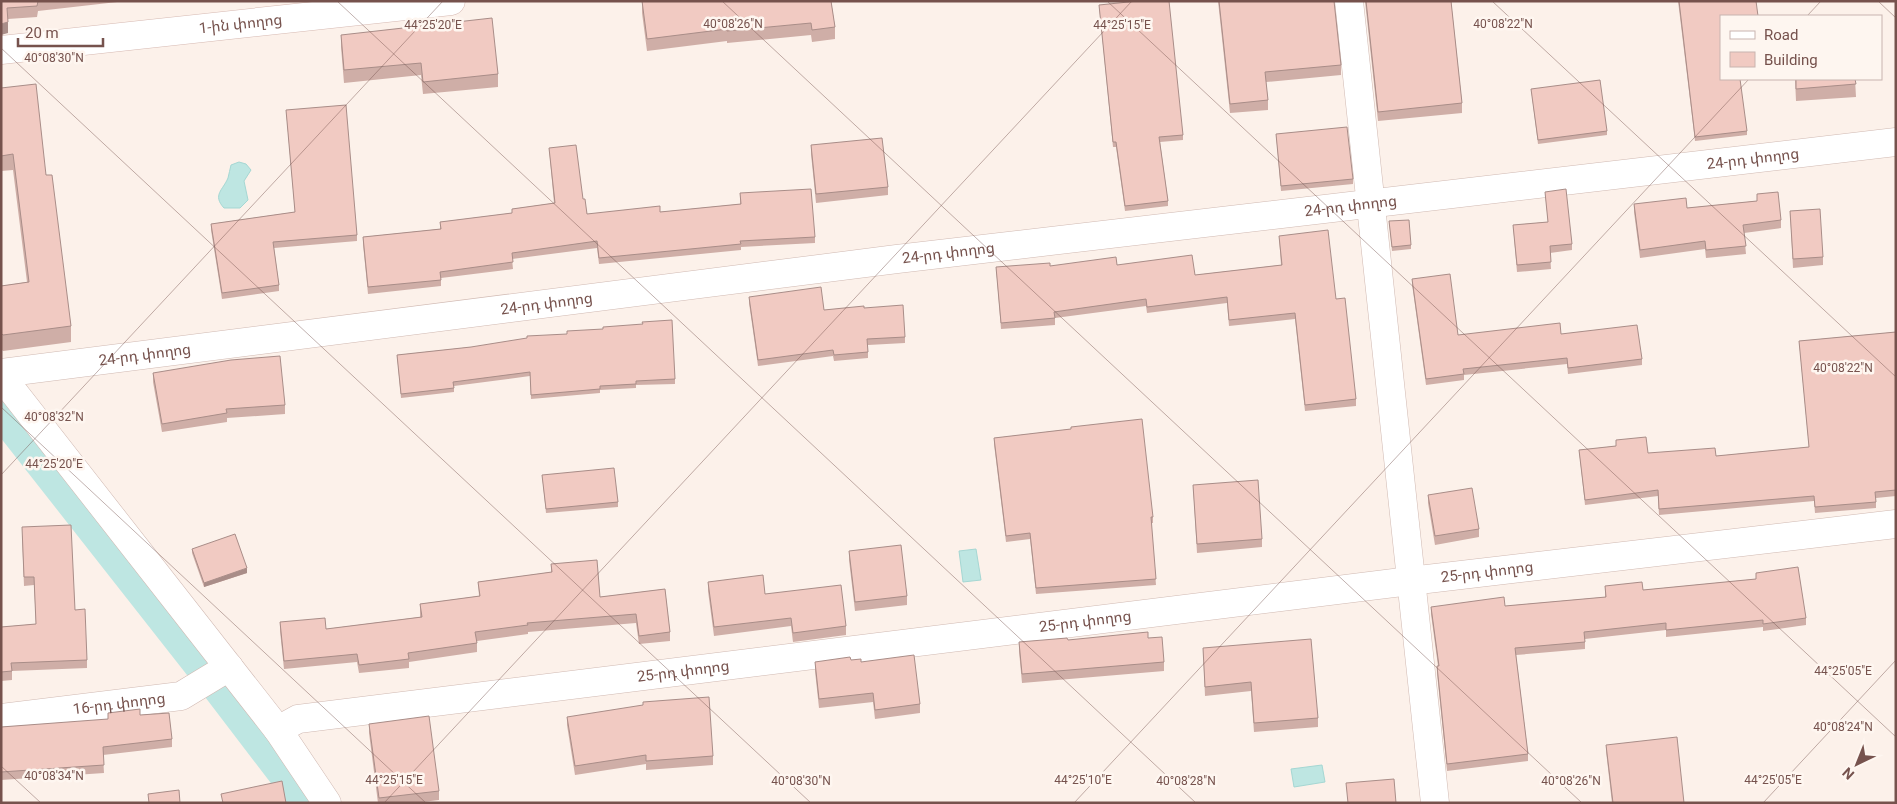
<svg xmlns="http://www.w3.org/2000/svg" width="1897" height="804" font-family="Roboto,'Noto Sans Armenian',sans-serif">
	<style>
		.water { fill: #bee6e2; stroke: #a5d7d3 }
		.lines { fill: none; stroke-linecap: round; stroke-linejoin: round }
		.canal { stroke: #bee6e2; stroke-width: 30 }
		.minor-casing { stroke: #d0b9b2; stroke-width: 29 }
		.secondary-casing { stroke: #d6b9b2; stroke-width: 29 }
		.minor { stroke: #fff; stroke-width: 28 }
		.secondary { stroke: #fff; stroke-width: 28 }
		.wall { fill: #cfaea7 }
		.shaded-wall { fill: #a98d88 }
		.building { fill: #f1cac2; stroke: #a98d88 }
		.ticks { fill: none; stroke: #76524d; stroke-width: 1; stroke-opacity: 0.45 }
		.labels { text-anchor: middle; stroke-width: 5; stroke-linejoin: round; paint-order: stroke }
		.street-label { font-size: 15px; fill: #76524d; stroke: #fef6f0 }
		.ticks-label { font-size: 12px; text-anchor: middle; fill: #76524d; stroke: #fef6f0; stroke-width: 5; stroke-linejoin: round; paint-order: stroke }
	</style>
	<rect width="100%" height="100%" fill="#fcf1ea"/>
	<!-- water -->
	<path class="water" d="M239,162L246,164L251,170L244,181L248,200L240,208H224C212,195 223,190 228,178C229,174 230,169 231,165Z
		M976,549L981,580L963,582L959,551Z
		M1322,765L1325,782L1294,787L1291,769Z"/>
	<g class="lines">
		<!-- canal -->
		<path class="canal" d="M1,414L199,666
			M217,688L305,803"/>
		<!-- minor casing -->
		<g class="minor-casing">
			<g id="minor">
				<path d="M1349,1L1435,803"/>
				<path id="s1" d="M1,373L897,259L1896,142"/>
				<path d="M1,376L278,730L327,803"/>
				<path id="s2" d="M1,718L181,696L229,667"/>
				<path id="s3" d="M278,730L298,719L1410,581L1896,524"/>
			</g>
		</g>
		<!-- secondary casing -->
		<g class="secondary-casing">
			<g id="secondary">
				<path id="s4" d="M1,50L451,1"/>
			</g>
		</g>
		<!-- minor -->
		<use href="#minor" class="minor"/>
		<!-- secondary -->
		<use href="#secondary" class="secondary"/>
	</g>
	<!-- wall -->
	<path class="wall" d="M1,1H126L38,11L37,17L8,19V33Z
		M642,1H831L835,27V39L812,42L811,35L727,43V41L647,51L642,13Z
		M1218,1H1334L1341,65V75L1266,82L1268,100V110L1230,113Z
		M1365,1H1451L1462,103V113L1378,121Z
		M1678,1H1756L1721,16L1747,131V135L1695,141Z
		M1099,5L1183,135V140L1160,142L1168,201V206L1125,211L1116,147H1113Z
		M341,35L498,74V87L423,94L421,75L344,83L341,47Z
		M1795,79H1860H1855L1856,97L1796,101Z
		M1,88L46,175L71,326V342L3,351L1,349V286L27,282L13,170L1,171Z
		M1531,89L1607,131V135L1538,144Z
		M286,110L357,235V241L274,248L279,285V291L222,299L211,230V224L295,212Z
		M1276,134L1353,179V184L1281,191Z
		M811,145L888,187V195L816,203L811,154Z
		M549,148L583,199L587,214L660,212L740,204V193L815,237V243L741,247V250L599,264L597,248L512,259L513,269L441,278V286L368,294L363,244V237L440,229V222L512,213V209L554,203Z
		M1545,192L1572,244V250L1550,253L1551,269L1517,272L1513,225L1548,222Z
		M1757,194L1781,220V228L1744,233L1746,254L1706,258L1705,249L1640,258L1634,212V204L1687,208L1757,201Z
		M1790,211L1823,257V265L1793,268Z
		M1389,221L1411,245V249L1392,251Z
		M1279,236L1336,299L1356,399V406L1305,411L1295,319L1229,326L1227,303L1147,313L1146,306L1055,318V325L1001,329L996,267L1117,265L1195,275L1281,265Z
		M1412,279L1458,335L1642,359V365L1568,374L1567,364L1464,375V380L1426,385L1412,284Z
		M749,297L824,310L864,308L905,337V343L868,345V358L834,361L833,356L758,366L749,303Z
		M1896,332V496L1876,498V508L1815,513L1814,501L1659,515L1658,496L1585,505L1579,450L1616,446V440L1648,453L1716,456L1809,447L1799,341Z
		M471,347L675,379V384L636,385V388L600,390V393L531,399L530,376L454,386V392L401,398L397,355Z
		M153,373L285,405V414L227,418V422L162,432L153,382Z
		M1071,429L1153,517V523H1151L1156,585L1036,594L1030,539L1006,542L994,444V438Z
		M542,475L618,502V507L546,513Z
		M1193,485L1262,539V547L1197,553Z
		M1428,495L1479,529V537L1435,545L1428,503Z
		M22,535L75,610L87,660V668L12,671V680L1,681V627L36,624L34,585L24,586Z
		M192,549L247,573L204,587L192,553Z
		M849,551L907,596V605L855,611L849,560Z
		M551,564L600,597L665,589L670,632V641L639,644L636,623L528,632V634L477,641V652L409,662V668L359,673L357,662L284,669L280,631V622L326,629L420,617V604L479,596L478,582L551,572Z
		M1756,573L1806,618V625L1763,631V627L1666,637V630L1585,639V649L1516,655L1528,754V761L1447,771L1437,673V666H1438L1431,614V607L1505,606L1605,597V586L1643,590L1756,579Z
		M708,582L765,594L846,626V635L793,642L791,626L714,636L708,591Z
		M1148,638L1164,662V671L1022,683L1019,651V642L1068,640Z
		M1203,648L1318,718V727L1254,732L1251,691L1205,696Z
		M851,660L861,662L920,704V713L875,719L873,702L819,708L815,671V662Z
		M108,713L140,715L172,739V747L103,755L104,773L1,780V727L108,720Z
		M567,717L713,756V765L646,770V764L575,775L567,725Z
		M369,724L439,791V800L414,803H378L369,733Z
		M1606,745L1684,803H1612L1606,751Z"/>
	<!-- shaded-wall -->
	<path class="shaded-wall" d="M8,22V33L1,35V24Z
		M247,568V573L204,587V583Z"/>
	<!-- building -->
	<path class="building" d="M1,1H38L37,6L7,8L8,22L1,24Z
		M642,1H831L835,27L812,30L811,23L727,31V29L647,39Z
		M1138,1H1169L1183,135L1159,137L1168,201L1125,206L1116,142H1113L1099,5Z
		M1219,1H1334L1341,65L1265,72L1268,100L1230,104Z
		M1366,1H1451L1462,103L1378,112Z
		M1679,1H1756L1758,16H1721V79H1740L1747,131L1695,137Z
		M492,18L498,74L423,82L421,63L344,70L341,35Z
		M1796,79H1855L1856,84L1796,89Z
		M1600,80L1607,131L1538,140L1531,89Z
		M36,84L46,175H52L71,326L3,335L1,333V286L29,282L13,154L1,156V88Z
		M346,105L357,235L273,242L279,285L222,293L211,224L295,212L286,110Z
		M1347,127L1353,179L1281,186L1276,134Z
		M882,138L888,187L816,194L811,145Z
		M576,145L583,199H585L587,214L660,206V212L741,204L740,193L811,189L815,237L740,241L741,244L599,258L597,241L512,253L513,262L440,272L441,280L368,287L363,237L441,229L440,222L512,213V209L555,203L549,148Z
		M1566,189L1572,244L1550,246L1551,262L1517,265L1513,225L1548,222L1545,192Z
		M1778,192L1781,220L1743,225L1746,246L1706,250L1705,241L1640,250L1634,204L1686,198L1687,208L1757,201V194Z
		M1820,209L1823,257L1793,259L1790,211Z
		M1409,220L1411,245L1392,247L1389,221Z
		M1328,230L1336,299L1345,298L1356,399L1305,405L1295,313L1229,320L1227,297L1147,307L1146,299L1054,312L1055,318L1001,323L996,267L1050,263V266L1116,257L1117,265L1192,255L1195,275L1282,265L1279,236Z
		M1450,274L1458,335L1560,323L1561,334L1637,325L1642,359L1568,368L1567,358L1463,369L1464,374L1426,379L1412,279Z
		M821,287L824,310L864,306V308L903,305L905,337L867,339L868,352L834,355L833,350L758,360L749,297Z
		M672,320L675,379L636,381V384L600,386V389L531,395L530,372L453,382L454,388L401,394L397,355L471,347L527,338V336L567,334V331L603,329V327L643,324L642,322Z
		M1896,332V490L1875,492L1876,502L1815,507L1814,496L1659,509L1658,490L1585,500L1579,450L1616,446V440L1646,437L1648,453L1715,448L1716,456L1809,447L1799,341Z
		M280,356L285,405L226,409L227,413L162,424L153,373L231,360Z
		M1142,419L1153,517H1151L1156,579L1036,588L1030,533L1006,536L994,438L1071,429V427Z
		M614,468L618,502L546,509L542,475Z
		M1258,480L1262,539L1197,544L1193,485Z
		M1472,488L1479,529L1435,536L1428,495Z
		M71,525L75,610L85,609L87,660L11,663L12,671L1,672V627L36,624L34,577H24L22,527Z
		M235,534L247,568L204,583L192,549Z
		M901,545L907,596L855,602L849,551Z
		M597,560L600,597L665,589L670,632L639,636L636,614L527,623L528,625L475,632L477,643L408,653L409,659L359,665L357,654L284,661L280,622L325,618L326,629L422,617L420,604L480,596L478,582L552,572L551,564Z
		M1798,567L1806,618L1763,624V620L1666,630V623L1584,632L1585,642L1515,648L1528,754L1447,764L1437,666H1439L1431,607L1504,597L1505,606L1606,597L1605,586L1642,582L1643,590L1756,579V573Z
		M763,575L765,594L841,585L846,626L793,633L791,618L714,627L708,582Z
		M1148,632V638L1162,637L1164,662L1022,674L1019,642L1067,638L1068,640Z
		M1311,639L1318,718L1254,723L1251,682L1205,687L1203,648Z
		M914,655L920,704L875,710L873,693L819,699L815,662L850,657L851,660L861,659V662Z
		M709,697L713,756L646,761V755L575,766L567,717L643,705V702Z
		M140,709V715L169,713L172,739L103,747L104,765L1,772V727L108,719V713Z
		M429,716L439,791L379,798L369,724Z
		M1677,737L1684,803H1613L1606,745Z
		M1394,779L1396,803H1348L1346,783Z
		M282,781L286,803H223L221,794Z
		M179,790L180,803H149L148,794Z"/>
	<!-- ticks -->
	<path class="ticks" d="M337,1L1196,803M722,1L1582,803M1107,1L1896,737M1492,1L1896,377M1878,1L1896,18M1807,16L1821,1M1,48L811,803M1,407L426,803M1,475L443,1M1,766L41,803M384,803L1132,1M1074,803L1749,79M1763,803L1896,660"/>
	<g class="labels">
		<!-- street labels -->
		<g class="street-label">
			<text dy="5" stroke="none"><textPath href="#s4" startOffset="241">1-ին փողոց</textPath></text>
			<text dy="5" stroke="none"><textPath href="#s1" startOffset="1765">24-րդ փողոց</textPath></text>
			<text dy="5" stroke="none"><textPath href="#s1" startOffset="1360">24-րդ փողոց</textPath></text>
			<text dy="5" stroke="none"><textPath href="#s1" startOffset="955">24-րդ փողոց</textPath></text>
			<text dy="5" stroke="none"><textPath href="#s1" startOffset="550">24-րդ փողոց</textPath></text>
			<text dy="5" stroke="none"><textPath href="#s1" startOffset="145">24-րդ փողոց</textPath></text>
			<text dy="5" stroke="none"><textPath href="#s3" startOffset="1221">25-րդ փողոց</textPath></text>
			<text dy="5" stroke="none"><textPath href="#s3" startOffset="816">25-րդ փողոց</textPath></text>
			<text dy="5" stroke="none"><textPath href="#s3" startOffset="411">25-րդ փողոց</textPath></text>
			<text dy="5" stroke="none"><textPath href="#s2" startOffset="119">16-րդ փողոց</textPath></text>
		</g>
	</g>
	<g class="ticks-label">
		<text x="733" y="28">40°08'26"N</text>
		<text x="1503" y="28">40°08'22"N</text>
		<text x="433" y="29">44°25'20"E</text>
		<text x="1122" y="29">44°25'15"E</text>
		<text x="54" y="62">40°08'30"N</text>
		<text x="1843" y="372">40°08'22"N</text>
		<text x="54" y="421">40°08'32"N</text>
		<text x="54" y="468">44°25'20"E</text>
		<text x="1843" y="675">44°25'05"E</text>
		<text x="1843" y="731">40°08'24"N</text>
		<text x="54" y="780">40°08'34"N</text>
		<text x="394" y="784">44°25'15"E</text>
		<text x="1083" y="784">44°25'10"E</text>
		<text x="1773" y="784">44°25'05"E</text>
		<text x="801" y="785">40°08'30"N</text>
		<text x="1186" y="785">40°08'28"N</text>
		<text x="1571" y="785">40°08'26"N</text>
	</g>
	<!-- border -->
	<rect width="1897" height="804" fill="none" stroke="#76524d" stroke-width="5"/>
	<!-- legend -->
	<rect x="1720" y="15" width="162" height="65" fill="#fef6f0" stroke="#c8b4af"/>
	<rect x="1730" y="31" width="25" height="8" fill="#ffffff" stroke="#c8b4af"/>
	<text x="1764" y="40" font-size="15" fill="#76524d">Road</text>
	<rect x="1730" y="52" width="25" height="15" fill="#f1cac2" stroke="#c8b4af"/>
	<text x="1764" y="65" font-size="15" fill="#76524d">Building</text>
	<!-- north arrow -->
	<g transform="translate(1857 764) rotate(223)" stroke="#fef6f0" stroke-width="4" paint-order="stroke">
	<path d="M0-4L9 19L0 12L-9 19Z" fill="#76524d"/>
	<text y="-8" font-size="14" font-weight="bold" text-anchor="middle" fill="#76524d">N</text>
	</g>
	<!-- scale -->
	<path d="M18 38v8h85v-8" fill="none" stroke="#76524d" stroke-width="2.5"/>
	<text x="25" y="38" font-size="15" fill="#76524d" stroke="#fef6f0" stroke-width="4" paint-order="stroke">20 m</text>
</svg>
